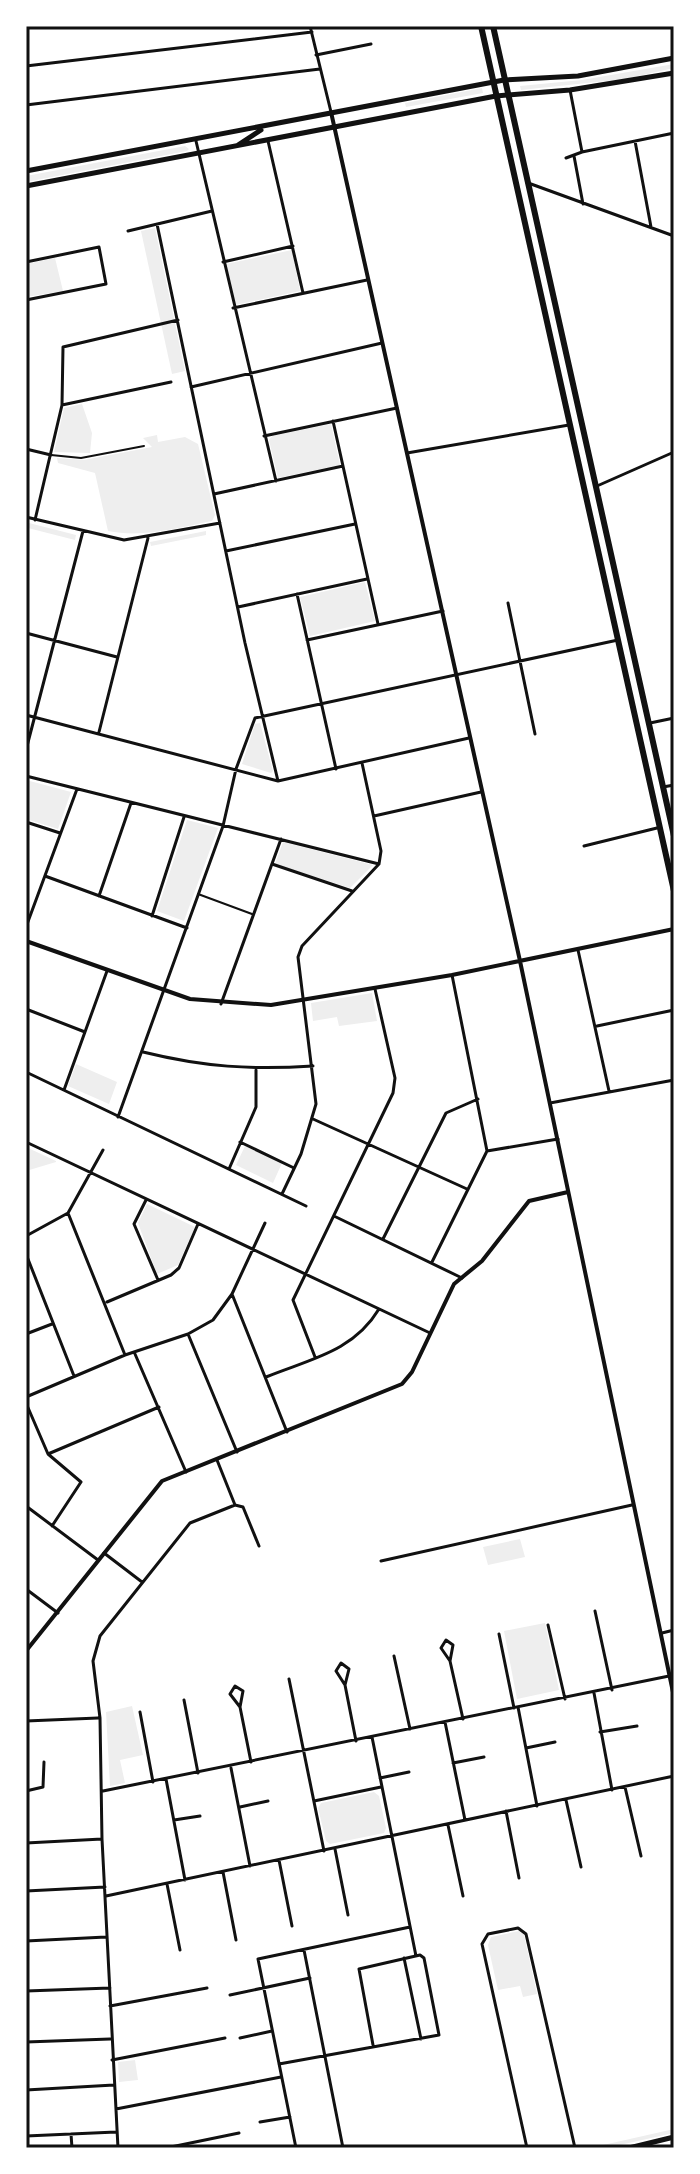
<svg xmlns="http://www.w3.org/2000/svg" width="700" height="2174" font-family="Poppins,sans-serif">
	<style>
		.green { fill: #eee }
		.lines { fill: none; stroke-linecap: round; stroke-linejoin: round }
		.service { stroke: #111; stroke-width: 2 }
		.minor { stroke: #111; stroke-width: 3 }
		.tertiary { stroke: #111; stroke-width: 4 }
		.secondary { stroke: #111; stroke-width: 5 }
		.primary { stroke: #111; stroke-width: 5 }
		.trunk { stroke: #111; stroke-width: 6 }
		.neatline { fill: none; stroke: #111; stroke-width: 3 }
	</style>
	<rect width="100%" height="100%" fill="#fff"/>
	<!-- green -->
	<path class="green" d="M674,64V68L625,79L521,90L520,86L582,80Z
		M482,88L483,93L406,107L405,103Z
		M185,146L189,149L187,151L26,182V176Z
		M155,228L185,371L172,374L141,231Z
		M292,250L300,291L235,305L226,264Z
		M55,258L63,291L26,297V264Z
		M82,404L92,433L90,453L54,452L64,408Z
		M331,424L340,465L278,478L269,440L272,436Z
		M157,435L158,442L185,437L198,444L215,515L212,521C177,528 143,538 108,531L95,473L58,463L57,458L84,460L152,447L143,438Z
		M29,523L76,535L75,540L28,528Z
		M206,531V535L151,546L150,542Z
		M365,582L375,621L310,636L300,597Z
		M260,723L273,771L271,773L242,764L255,724Z
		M26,780L71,792L58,829L26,819Z
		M187,820L218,828L184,921L157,911Z
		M283,842L373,865L350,888L275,864Z
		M372,993L377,1021L339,1026L337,1017L313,1021L311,1003Z
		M76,1064L117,1082L109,1104L68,1086Z
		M245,1146L282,1163L273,1183L236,1165Z
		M26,1147L56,1161V1162L26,1171Z
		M147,1204L195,1227L178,1265L157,1274L138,1223Z
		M520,1539L525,1557L488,1565L483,1547Z
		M545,1623L559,1690L517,1699L504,1631Z
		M132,1706L143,1755L120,1760L125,1783L110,1786L106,1712Z
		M374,1792L379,1796L386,1828L384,1833L330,1844L326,1841L318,1808L321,1803Z
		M519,1931L524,1935L537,1994L523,1997L520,1986L498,1990L488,1945L491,1937Z
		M135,2060L138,2080L119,2082L118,2062Z
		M674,2129V2133L606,2148H590Z"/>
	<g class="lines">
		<!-- service -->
		<path class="service" d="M51,455L81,458L144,446
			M198,894L252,914"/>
		<!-- minor -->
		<path class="minor" d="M310,26L331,112
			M316,55L371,44
			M26,66L312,32
			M570,90L582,152
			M26,105L320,69
			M196,141L276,481
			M268,141L303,293
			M635,141L651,227
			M574,156L583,204
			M566,158L582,152L674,133
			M531,184L674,236
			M157,224L245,643L278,781
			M128,231L212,211
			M26,262L99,247L106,284L26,300
			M223,262L293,246
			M233,308L367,280
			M191,387L382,343
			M62,405L171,382
			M333,421L378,624
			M264,436L397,408
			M26,449L51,455
			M407,453L569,425
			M597,486L674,452
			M214,494L343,466
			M26,517L124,540L220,523
			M35,520L62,405L63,347L178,320
			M226,551L355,524
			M297,594L336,769
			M508,603L535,734
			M238,607L367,579
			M26,633L117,657
			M307,640L443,611
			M26,715L278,781L469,738
			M650,723L674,718
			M99,732L148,538
			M26,750L83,531
			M362,763L381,851L379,864
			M26,776L379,864
			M663,787L674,785
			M374,816L481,792
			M26,822L60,833
			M584,846L657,828
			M272,864L352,891
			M45,876L187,928
			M99,896L131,803
			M152,916L184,817
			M26,927L77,789
			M578,950L609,1091
			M452,975L487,1151
			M221,1004L281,839
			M26,1009L85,1032
			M597,1026L674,1010
			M143,1052C204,1067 251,1070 313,1066
			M26,1072L306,1206
			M64,1090L107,971
			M550,1103L674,1080
			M118,1117L223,826L236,769L255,718L618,640
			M313,1119L467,1189
			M26,1142L430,1333
			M240,1142L294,1168
			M487,1151L558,1139
			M229,1169L256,1107V1070
			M282,1194L301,1154L316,1104L298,957L302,946L379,864
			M146,1200L134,1224L158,1280
			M68,1213L125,1355
			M336,1217L462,1278
			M26,1236L68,1213L103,1150
			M383,1239L446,1113L478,1099
			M26,1254L74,1376
			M432,1262L487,1151
			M232,1294L287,1432
			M107,1302L171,1275L179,1268L198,1224
			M26,1334L52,1324
			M188,1334L237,1452
			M135,1354L186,1472
			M315,1357L293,1300L393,1093L395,1078L375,989
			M266,1377C310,1359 353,1352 379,1309
			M26,1397L125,1355L188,1334L213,1320L232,1294L265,1223
			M26,1403L48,1454L81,1482L52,1526
			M48,1454L159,1407
			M217,1460L235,1505L243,1507L259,1546
			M26,1506L98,1560
			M104,1553L142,1582
			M381,1561L632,1505
			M26,1589L58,1613
			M595,1611L612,1690
			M548,1625L565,1699
			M662,1633L674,1630
			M499,1634L514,1708
			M394,1656L410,1729
			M450,1661L441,1648L446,1640L453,1645L450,1661L463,1719
			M289,1679L324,1851
			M345,1685L336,1671L341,1663L349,1669L345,1685L356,1741
			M594,1693L612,1790
			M184,1700L198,1773
			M240,1707L230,1694L235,1686L243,1691L240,1707L251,1762
			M518,1707L537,1806
			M140,1712L153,1782
			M26,1721L98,1718
			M445,1722L465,1820
			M600,1732L637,1726
			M372,1737L416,1956
			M526,1748L555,1742
			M453,1763L484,1757
			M231,1768L250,1866
			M380,1778L409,1772
			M166,1779L185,1880
			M625,1787L641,1856
			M26,1791L43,1787L44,1762
			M103,1791L674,1675
			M566,1800L581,1867
			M314,1801L381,1787
			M240,1807L268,1801
			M506,1811L519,1878
			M174,1820L200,1816
			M448,1825L463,1896
			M26,1843L102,1839
			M335,1849L348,1915
			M279,1860L292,1926
			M223,1872L236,1940
			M167,1884L180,1950
			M26,1891L105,1887
			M106,1896L674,1776
			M26,1941L106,1937
			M304,1950L343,2148
			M404,1958L421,2039
			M26,1991L110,1988
			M230,1995L310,1978
			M110,2006L207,1988
			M240,2038L272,2031
			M26,2042L110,2039
			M112,2060L225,2038
			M279,2064L439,2035L424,1958L420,1955L359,1969L373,2045
			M26,2090L114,2085
			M116,2109L281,2077
			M260,2122L290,2117
			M71,2134L72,2148
			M26,2136L116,2132
			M118,2148L102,1839L100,1718L93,1661L100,1636L190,1523L235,1505
			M166,2148L239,2133
			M296,2148L258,1959L410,1927
			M527,2148L482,1944L488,1934L518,1928L526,1934L575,2148"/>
		<!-- tertiary -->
		<path class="tertiary" d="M331,112L520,961L674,1697
			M26,941L190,999L271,1005L452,975L674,929
			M26,1651L162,1481L402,1384L412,1372L454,1284L482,1261L529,1201L568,1192"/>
		<!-- secondary -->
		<path class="secondary" d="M629,2148L674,2137"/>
		<!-- primary -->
		<path class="primary" d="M238,145L261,130
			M26,171L504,80L578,76L674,58
			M26,186L496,96L570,90L674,73"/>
		<!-- trunk -->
		<path class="trunk" d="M481,26L674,891
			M493,26L674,836"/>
	</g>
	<!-- border -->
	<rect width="700" height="2174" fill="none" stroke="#ffffff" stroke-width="56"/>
	<rect x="28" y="28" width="644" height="2118" class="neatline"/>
</svg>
